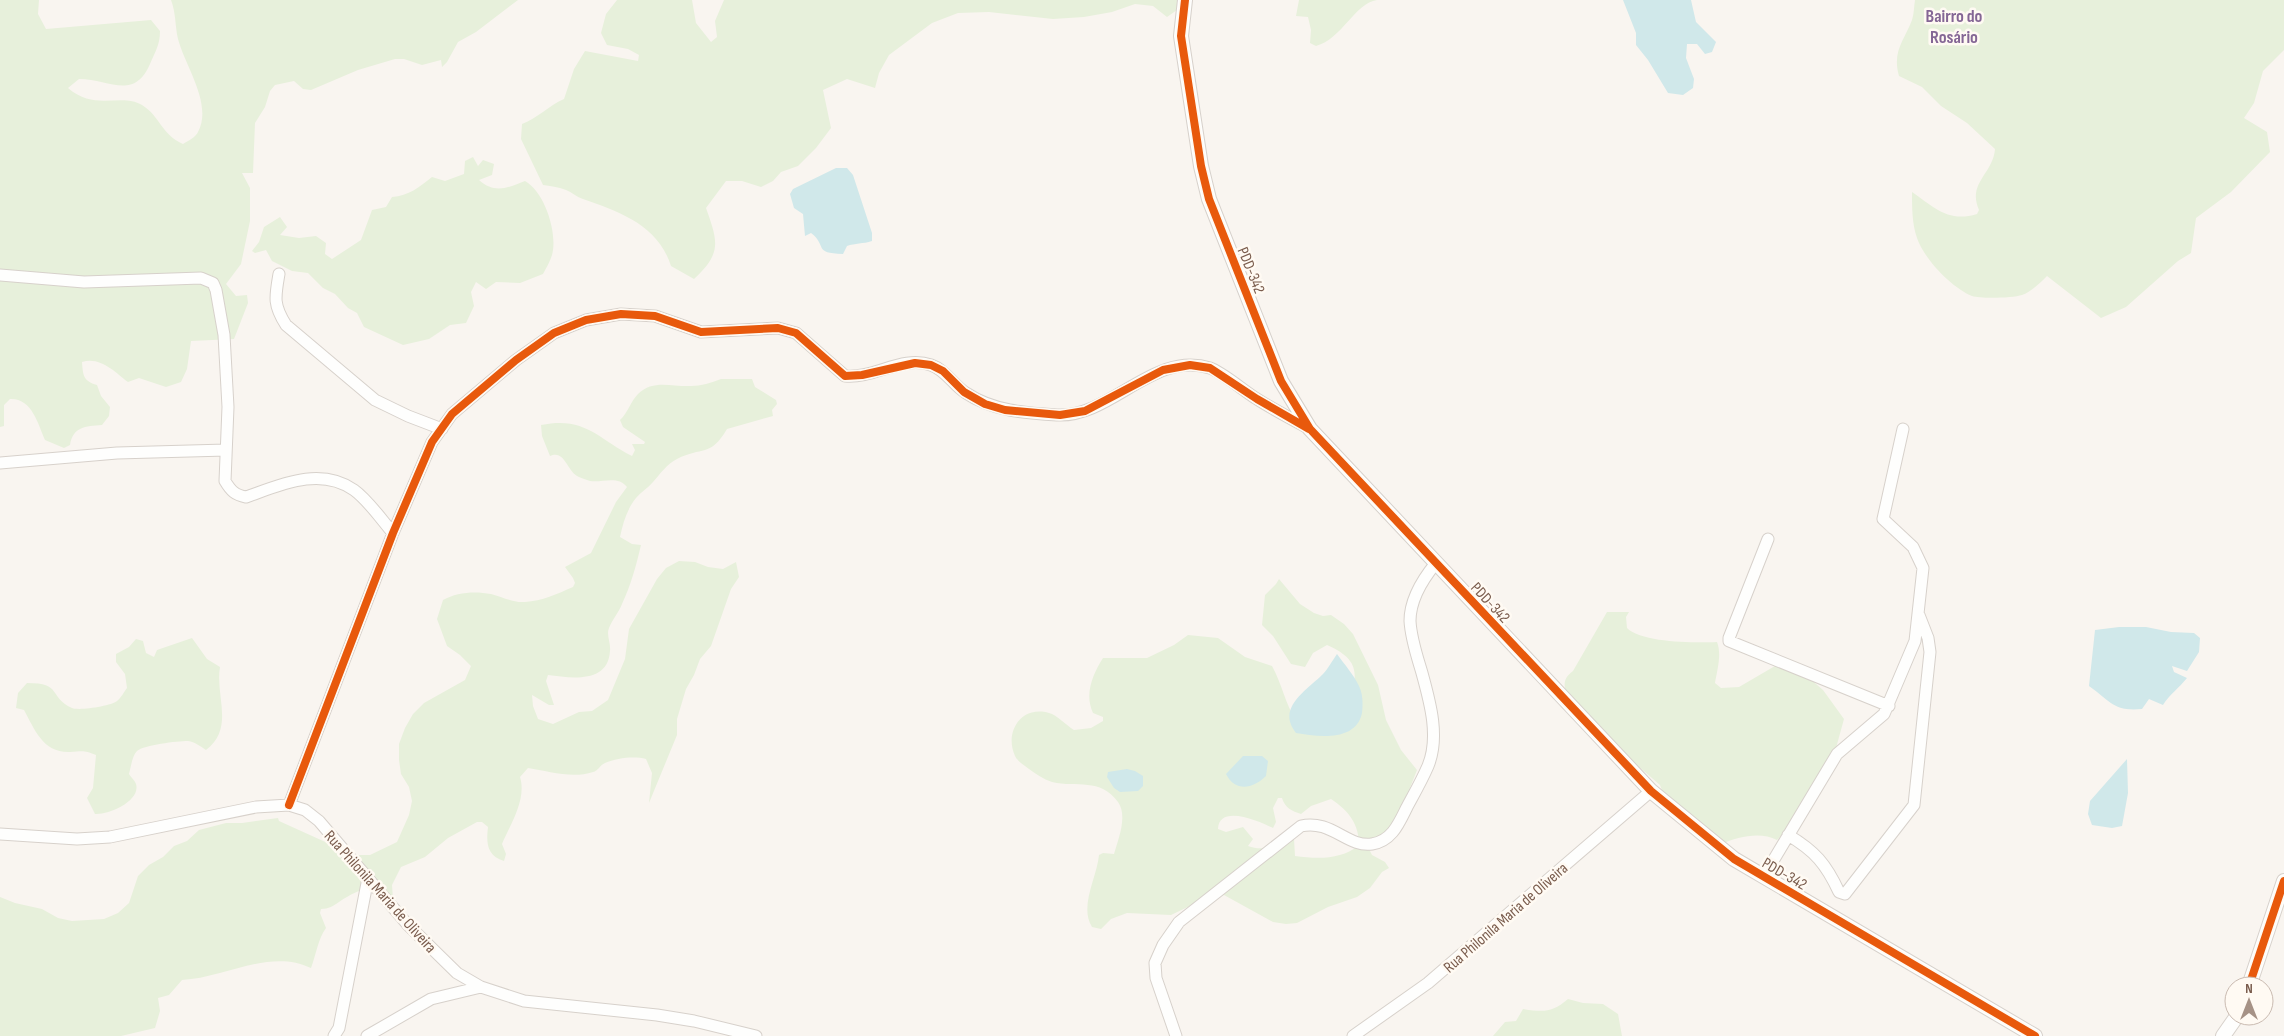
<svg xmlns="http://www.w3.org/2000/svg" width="2284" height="1036" font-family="'Sofia Sans Condensed',sans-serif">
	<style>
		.green { fill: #e7f0db; fill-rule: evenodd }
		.water { fill: #d0e8ea }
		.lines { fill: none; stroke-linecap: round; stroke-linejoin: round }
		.minor-casing { stroke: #d7d1cb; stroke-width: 13 }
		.tertiary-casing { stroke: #d7d1cb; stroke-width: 16 }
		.minor { stroke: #fefefd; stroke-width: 11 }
		.tertiary { stroke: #fefefd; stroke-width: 14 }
		.cycleway-casing { stroke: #fffaf3; stroke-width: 11 }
		.cycleway { stroke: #e8590c; stroke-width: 8 }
		.labels { text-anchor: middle; stroke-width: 5; stroke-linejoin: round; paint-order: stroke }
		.street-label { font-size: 16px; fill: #7a5c4d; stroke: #fffaf3 }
		.neighbourhood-label { font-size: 18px; font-weight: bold; fill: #846695; stroke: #fffaf3 }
	</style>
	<rect width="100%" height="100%" fill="#f9f5f0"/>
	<!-- green -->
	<path class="green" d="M0,0H39L38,14L46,29L151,20L160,31C160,45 155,52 150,64C134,101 109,79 79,79L68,88C96,112 121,92 142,105C160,116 161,134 183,144C188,141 196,137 198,132C213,104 185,66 178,39C175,26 176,13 171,0H518L476,32L458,42L447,62L442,67L441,60L422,65L404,59H395L358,70L311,90L303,89L294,81L275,85L270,91L265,107L255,123L253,173H242L250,188V221L241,264L226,284L236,296L247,295L248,303L234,339L191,341L187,369L181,382L166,387L139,378L128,382C115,372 100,356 82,362C83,375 83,381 97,385L101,396L110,407L109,416L102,425C85,426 73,427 70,445L64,448L45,440C38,424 32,398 10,399L4,405V426L0,427Z
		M617,0H692L696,23L711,42L717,37L715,21L724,0H1180L1177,10L1167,17L1153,6L1135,4L1112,12L1084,17L1053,19L989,12L958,13L932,23L889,55L879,73L875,88L847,79L823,90L831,128L816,148L798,166L781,172L773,181L761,187L742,181H726L706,208C718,242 722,253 694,279L671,266C658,225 620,212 583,199C576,197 572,192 566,190C558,187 550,186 543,185L521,139L522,124C538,118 548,106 564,99L574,69L585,51L638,61L639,55L628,49L607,45L601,33L606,14Z
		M1299,0H1377C1355,3 1342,39 1316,46L1310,43L1311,30L1308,17L1296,16Z
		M1915,0H2284V50L2263,71L2254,103L2244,118L2267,132L2270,152L2231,192L2196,218L2191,253L2178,261L2126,307L2101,318L2047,276C2040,283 2032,291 2022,295C2013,298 1981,299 1972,296C1952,288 1924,259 1917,238C1912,224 1912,207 1912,192C1934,207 1948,223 1977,214L1979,210C1967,183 1993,174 1995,149L1967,123L1941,106L1922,87L1899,76C1892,51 1904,41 1912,20C1914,14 1914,6 1915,0Z
		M473,157L478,166L483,160L494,164L492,175L479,180C495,194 507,188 525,181C545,192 558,234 552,255C550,262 546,268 543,274L520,283L496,282L486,289L476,282L471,292L474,306L466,323L450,325L429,339L403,345L364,327L357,313L348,308L335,294L323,288L308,273L292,271L272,261L266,250L255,253L252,251L259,242L264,227L280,217L287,227L280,235L299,238L316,236L326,243L325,254L332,259L361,240L372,210L386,207L392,197C409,196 419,187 432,177L445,181L464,174L465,161Z
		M721,379H752L755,387L776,400L777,404L772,410L773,416L727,429C710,458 702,446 677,459C666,465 661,473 653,482C648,488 641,492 636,498C627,509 623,523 620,537L632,544L641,545C636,566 631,585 622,604C619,612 612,620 609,628C606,635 611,643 610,651C608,684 571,678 548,675L546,681L554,705H549L532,695L533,706L538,719L553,724L579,712L592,711L608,700L625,659L629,629L657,579L666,568L679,561L695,562L708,567L723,569L736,562L739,577L731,589L711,646L700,659L694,675L686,689L677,719V735L649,803L652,773L646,759C634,756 617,758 605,763C600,765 598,771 593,772C572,779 548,771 528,768L520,777C527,799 510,825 502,844L506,854L504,861C487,856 486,843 488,827L482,822H477L448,838L425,857L401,867L392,885L393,899C368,887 363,886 339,902C333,906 329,909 321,909L320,913L326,928C318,939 316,955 311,968C270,948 225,978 182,980L169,995L158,998L160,1011L155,1028L121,1036H0V897L15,903L42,909L58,918L72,921L104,919L118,913L129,903L138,876L149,865L163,857L174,846L187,841L199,830L226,823H242L278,818L279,821L354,855H370L397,842L409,815L412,801L409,787L401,774L399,760V744L405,728L413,714L424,703L465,680L471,666L460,655L447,646L437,619L443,600C457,592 475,591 491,594C503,597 513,603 525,602C542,601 557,594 573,587L575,583L573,578L565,567L591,553L616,502L627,487C618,475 602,483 590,481C586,480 582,478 579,477C567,472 565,449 550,456L542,436L541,425C585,416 597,438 632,456L635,450L632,444H644L645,442L623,427L620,420C628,413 630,402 638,394C653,379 672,387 691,386C701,386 711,383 721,379Z
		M1279,579L1300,604L1314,613L1323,616L1331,615L1344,624L1353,634L1378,685L1386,720L1401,750L1417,770L1393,831L1369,849L1372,855L1385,862L1389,868L1382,872L1370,888L1357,897L1328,907L1297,923L1286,924L1273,922L1224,895L1194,904L1171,915L1127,913L1111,919L1101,929L1092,927C1079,907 1097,877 1099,855L1103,853L1114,854C1118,840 1128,816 1118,802C1100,777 1077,788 1052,782C1043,779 1036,774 1029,769C1025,766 1017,761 1015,756C1004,732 1021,705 1049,713C1057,715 1066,725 1074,730L1091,728L1103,721V717L1093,713C1084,694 1093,674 1103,658H1147L1174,645L1188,635L1218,638L1245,657L1272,666C1282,684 1285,703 1296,721L1350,705C1357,674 1361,660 1327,645L1313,653L1305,667L1291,664L1273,636L1262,625L1265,595L1276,584ZM1278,798H1282C1285,808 1292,811 1301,814L1311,806L1331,799C1349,811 1359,824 1359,845C1341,860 1318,859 1295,856L1294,839C1278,845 1264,852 1248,846L1253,839L1243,827L1226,832L1218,829C1219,803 1261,822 1273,828L1276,822L1273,808Z
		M1607,612H1629L1626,617L1627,628C1642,643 1696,643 1717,642C1722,654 1717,671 1715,683L1721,688L1739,687L1775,666H1785L1809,678L1823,690L1844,719L1833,759L1814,802L1777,840C1760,831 1738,837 1721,844L1670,811L1660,785L1638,766L1626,759L1590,715L1567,698C1564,686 1562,679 1573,671Z
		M192,638L207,659L220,667C215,696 235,728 206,750C200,746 195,742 188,741C177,741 144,745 137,751C132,756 131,767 129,774C131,777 135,781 136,784C141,801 109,815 95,814L87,798L93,788L96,755C84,750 83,751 70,752C43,753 35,730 24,710L16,708L18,693L27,683C63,683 48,697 72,708C79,711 111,706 117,701C121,698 124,692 127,688L125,674L116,662V654L129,647L136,639L143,641L146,653L154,657L157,650Z
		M1568,999L1583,1003L1603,1004L1618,1014L1622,1036H1493L1505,1022L1516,1021L1523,1009C1543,1012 1552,1013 1568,999Z"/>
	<!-- water -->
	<path class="water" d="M1623,0H1691L1696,22L1716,42L1712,52L1705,54L1697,44H1687L1686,58L1694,79L1693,88L1683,95L1668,93L1648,60L1636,45V33Z
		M836,168H847L853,175L872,233V241C863,244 855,243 847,246L843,254C812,253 828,246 811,233L805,236L803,214L794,208L790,194L793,189Z
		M2119,627H2146L2171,632L2194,633L2200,638L2199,652L2187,671L2172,666L2174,672L2187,678C2179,688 2170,694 2163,705L2149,699L2142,709C2114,712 2110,701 2089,686L2095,630Z
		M1337,654C1344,664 1354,675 1359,686C1363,694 1363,704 1362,713C1356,742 1318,737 1296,733C1276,708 1306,691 1323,674C1328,669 1332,661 1337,654Z
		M1243,756H1262L1268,761L1266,776C1253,789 1235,792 1226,774Z
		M2127,759L2128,793L2122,826L2112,828L2092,825L2088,814L2090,801Z
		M1127,769L1135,771L1143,776V786L1138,791L1120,792L1114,788L1107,777L1108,772Z"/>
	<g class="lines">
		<!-- minor casing -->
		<g class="minor-casing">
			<path id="minor" d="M279,274C275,297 273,305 286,325L375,400L408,416L442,429
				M0,275L84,282L201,278L213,283L216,290L224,335L228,407L225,481C231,491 235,495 246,497C280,485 320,466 354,490C368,500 381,519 393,533
				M0,463L117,453L226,450
				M1768,539L1729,638V641L1889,706
				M289,805L393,533L432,442L452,414L516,360L554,333L586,320L621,314L655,316L701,332L778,328L796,333L845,376C874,379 902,355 931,365C946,370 953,385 966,393C993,411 1025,413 1057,415C1111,418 1153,350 1210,368C1222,372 1244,391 1257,399C1274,410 1292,419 1310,429
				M0,834L77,839L110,837L256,807L289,805L305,810L319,821L408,925L457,973L481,987L524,1001L657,1015L694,1021L756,1036
				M1788,835C1815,851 1826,864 1839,892L1845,894L1914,805L1930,652L1928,638L1919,615
				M1764,876L1837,754L1884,714L1915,641L1923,568L1913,547L1883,519L1903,429
				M334,1036L339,1028L368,878
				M367,1036L431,999L481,987
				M1176,1036L1156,978L1155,963L1163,945L1179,922L1301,826C1331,819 1348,848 1372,844C1392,841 1399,823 1407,807C1414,794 1422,780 1428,766C1440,737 1430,702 1422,673C1417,656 1411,639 1410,621C1410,599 1422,580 1436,563
				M1353,1036L1428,983L1651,791"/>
		</g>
		<!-- tertiary casing -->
		<g class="tertiary-casing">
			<path id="tertiary" d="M1185,0L1181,36L1201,166L1209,199L1281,381L1310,429L1651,791L1734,859L2035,1036
				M2249,986L2284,881
				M2223,1036L2237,1016"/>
		</g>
		<!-- minor -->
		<use href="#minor" class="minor"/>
		<!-- tertiary -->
		<use href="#tertiary" class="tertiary"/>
		<!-- cycleway casing -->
		<g class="cycleway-casing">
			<path id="cycleway" d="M1185,0L1181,36L1201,166L1209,199L1281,381L1310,429L1651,791L1734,859L2035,1036
				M289,805L393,533L432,442L452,414L516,360L554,333L586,320L621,314L655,316L701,332L778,328L796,333L845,376L862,375L915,363L931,365L943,371L964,392L985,404L1005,410L1060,415L1085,411L1163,370L1190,365L1210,368L1257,399L1309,429
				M2249,986L2284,881"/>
		</g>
		<!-- cycleway -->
		<use href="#cycleway" class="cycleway"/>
	</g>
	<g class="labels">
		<!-- street labels -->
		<g class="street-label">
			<text transform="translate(1252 270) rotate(68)" y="6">PDD-342</text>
			<text transform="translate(1491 602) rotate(47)" y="6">PDD-342</text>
			<text transform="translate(1785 873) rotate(30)" y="6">PDD-342</text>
			<text transform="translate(381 891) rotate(48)" y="6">Rua Philonila Maria de Oliveira</text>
			<text transform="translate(1505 917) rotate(-41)" y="6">Rua Philonila Maria de Oliveira</text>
		</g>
		<!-- neighbourhood labels -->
		<g class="neighbourhood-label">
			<text x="1954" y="22">Bairro do<tspan x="1954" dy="21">Rosário</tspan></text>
		</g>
	</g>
	<!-- north arrow -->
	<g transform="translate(2249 1001)"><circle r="24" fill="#fffaf3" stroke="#cabbb1"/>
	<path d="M0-4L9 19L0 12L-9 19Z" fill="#a69286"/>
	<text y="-8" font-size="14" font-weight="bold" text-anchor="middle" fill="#7a5c4d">N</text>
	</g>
</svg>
